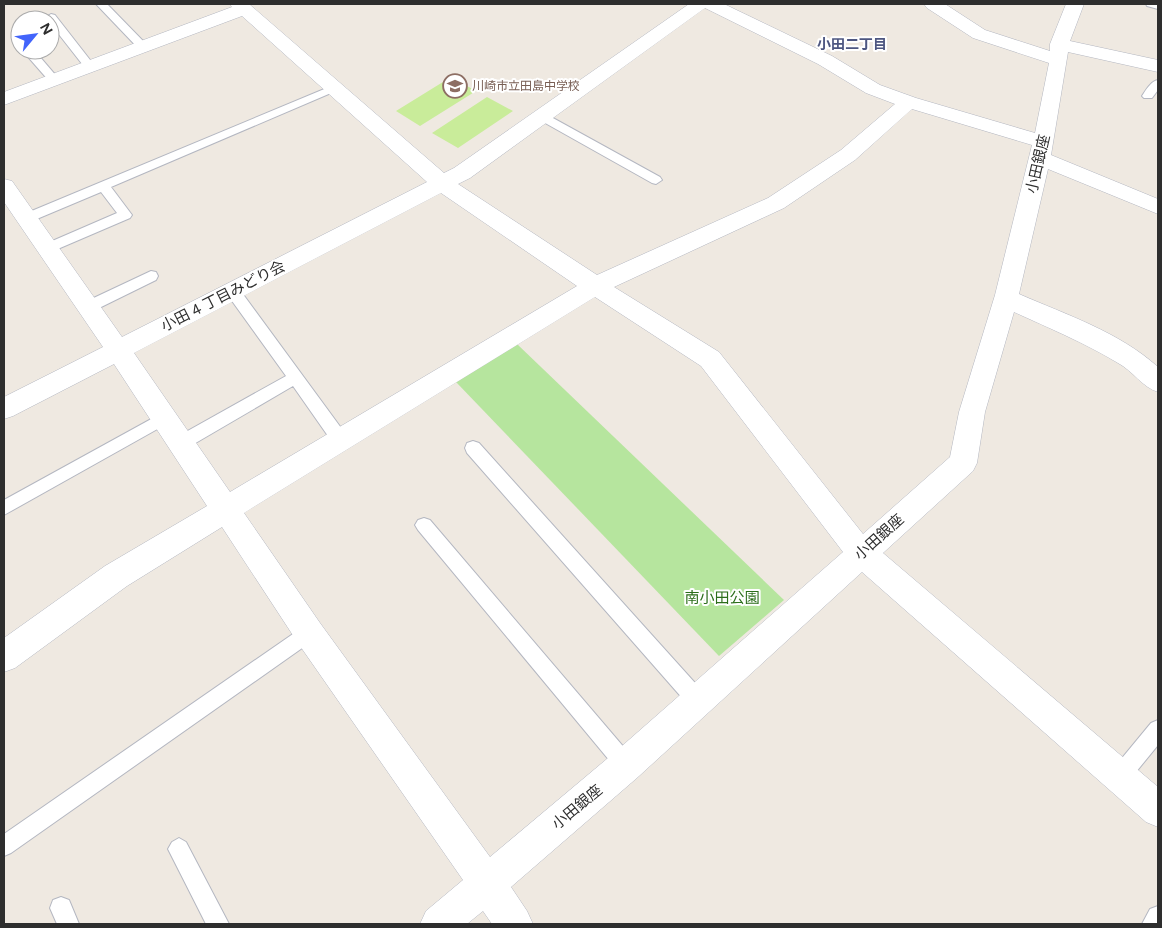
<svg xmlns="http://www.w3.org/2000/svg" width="1162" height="928" font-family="Figtree,'Noto Sans JP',sans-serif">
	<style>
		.green { fill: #b6e59e }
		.pitch { fill: #c9ec9a }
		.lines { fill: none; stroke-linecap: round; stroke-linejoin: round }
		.service-casing { stroke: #b4b7c1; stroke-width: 2 }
		.minor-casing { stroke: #b4b7c1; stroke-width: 1 }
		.service { fill: #fff; fill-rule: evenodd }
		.minor { fill: #fff; fill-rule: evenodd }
		.labels { text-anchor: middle; stroke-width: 4; stroke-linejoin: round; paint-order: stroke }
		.far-education-label { font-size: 12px; fill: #785e54; stroke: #fff; text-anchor: start }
		.far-neighbourhood-label { font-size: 14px; font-weight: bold; fill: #4d5680; stroke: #fff }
		.street-label { font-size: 15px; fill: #2e2e2e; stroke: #fff }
		.park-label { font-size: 15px; fill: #2c6e1b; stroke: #fff }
	</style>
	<rect width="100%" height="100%" fill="#efe9e1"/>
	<!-- green -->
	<path class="green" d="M517,344L784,600L719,656L456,382Z"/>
	<!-- pitch -->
	<path class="pitch" d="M451,77L476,91L420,126L396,111Z
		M487,97L513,111L458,148L432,133Z"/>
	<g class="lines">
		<!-- service casing -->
		<g class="service-casing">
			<path id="service" d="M96,4H107L147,45L149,47L147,49H139Z
				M1146,4H1158V9L1147,6Z
				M51,14L55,15L94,65L96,67L94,69H86L50,23V20L47,19L46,17Z
				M22,50H34L58,78L60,80L58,82H50Z
				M1158,80V90L1152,98H1144L1142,96C1146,90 1151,81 1158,80Z
				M334,85L338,86L340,88L338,90L111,187L132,215L130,218L53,251H43L41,248L43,245L117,213L101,192L32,221H22L20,218L22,215Z
				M542,112L660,177L662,180L656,184L652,183L538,119L536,116L538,113Z
				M151,271L156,272L158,276L156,280L93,311L88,312L83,311L81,307L83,303Z
				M232,285L237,286L347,436L349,441L347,446L341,448L335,446L293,386L187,448L181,450L175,448L173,443L175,438L286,376L227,294L225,290L227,286Z
				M164,412L170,414L172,418L170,422L4,515V500Z
				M473,441L479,443L705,694L708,701L705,708L698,711L691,708L467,453L465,448L467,443Z
				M424,518L430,520L633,758L636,765L633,772L626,775L619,772L418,530L415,525L418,520Z
				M309,624L315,627L318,633L315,639L11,853L4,856V834L303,627Z
				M1158,720V745L1127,783L1120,786L1113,783L1110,776L1113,769L1151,723Z
				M179,838L186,842L229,924H206L168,849L172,842Z
				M61,897L69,900L79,924H57L50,908L53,900Z
				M1158,906V924H1142L1150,909Z"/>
		</g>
		<!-- minor casing -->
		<g class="minor-casing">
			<path id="minor" d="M230,4H249L444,173L454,168L689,4H724L832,56L880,85L916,98L1035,133L1049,63L973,38L927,8L924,4H945L985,30L1050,51V44L1066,4H1084L1070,41L1158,60V72L1068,52L1051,155L1158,199V214L1048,169L1019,294C1067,315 1119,332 1158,367V392C1142,387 1133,371 1118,363C1085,343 1049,328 1014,312L985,412L977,463L973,471L883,553L1158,787V827L1146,822L862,572L638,777L511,887L527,911L533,924H492L483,911L467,924H420L426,911L463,880L298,643L222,527L127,586L15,668L4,672V638L105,566L207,506L114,364L13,416L4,419V397L103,347L4,202V179L12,181L122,337L427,182L242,16L4,105V92L232,7ZM705,8L818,64L866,93L895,104L841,150L768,198L597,275L458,184L470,178ZM912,109L1032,145L995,295L959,412L950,457L863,534L719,352L614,287L784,208L855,160ZM441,193L577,286L230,492L134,353ZM595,297L701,366L843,552L614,753L490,857L320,623L244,513Z"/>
		</g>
		<!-- service -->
		<use href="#service" class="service"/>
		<!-- minor -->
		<use href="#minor" class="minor"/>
	</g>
	<!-- icons -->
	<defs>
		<g id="school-ring" transform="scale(1.25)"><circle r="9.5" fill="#fff" stroke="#8d6e63" stroke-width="1.5"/><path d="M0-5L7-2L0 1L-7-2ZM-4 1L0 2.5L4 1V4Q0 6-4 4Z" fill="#8d6e63"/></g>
	</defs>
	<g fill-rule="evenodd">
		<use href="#school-ring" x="455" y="86"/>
	</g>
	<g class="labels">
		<!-- far-education labels -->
		<g class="far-education-label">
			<text x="472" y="90">川崎市立田島中学校</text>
		</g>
		<!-- far-neighbourhood labels -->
		<g class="far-neighbourhood-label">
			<text x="852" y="49">小田二丁目</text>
		</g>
		<!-- street labels -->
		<g class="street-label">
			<text transform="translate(1038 164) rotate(-77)" y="5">小田銀座</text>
			<text transform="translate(223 296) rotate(-27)" y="5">小田 4 丁目みどり会</text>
			<text transform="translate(879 537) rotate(-42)" y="5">小田銀座</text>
			<text transform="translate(577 807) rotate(-40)" y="5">小田銀座</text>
		</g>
		<!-- park labels -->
		<g class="park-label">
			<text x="722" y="603">南小田公園</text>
		</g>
	</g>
	<!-- border -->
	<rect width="1162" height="928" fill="none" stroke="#2e2e2e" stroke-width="10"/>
	<!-- north arrow -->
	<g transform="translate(35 35) rotate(61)"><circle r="24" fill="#ffffff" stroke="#ababab"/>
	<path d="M0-4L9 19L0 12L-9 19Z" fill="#4264fb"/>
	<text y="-8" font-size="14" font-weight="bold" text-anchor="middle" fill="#2e2e2e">N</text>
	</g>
</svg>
